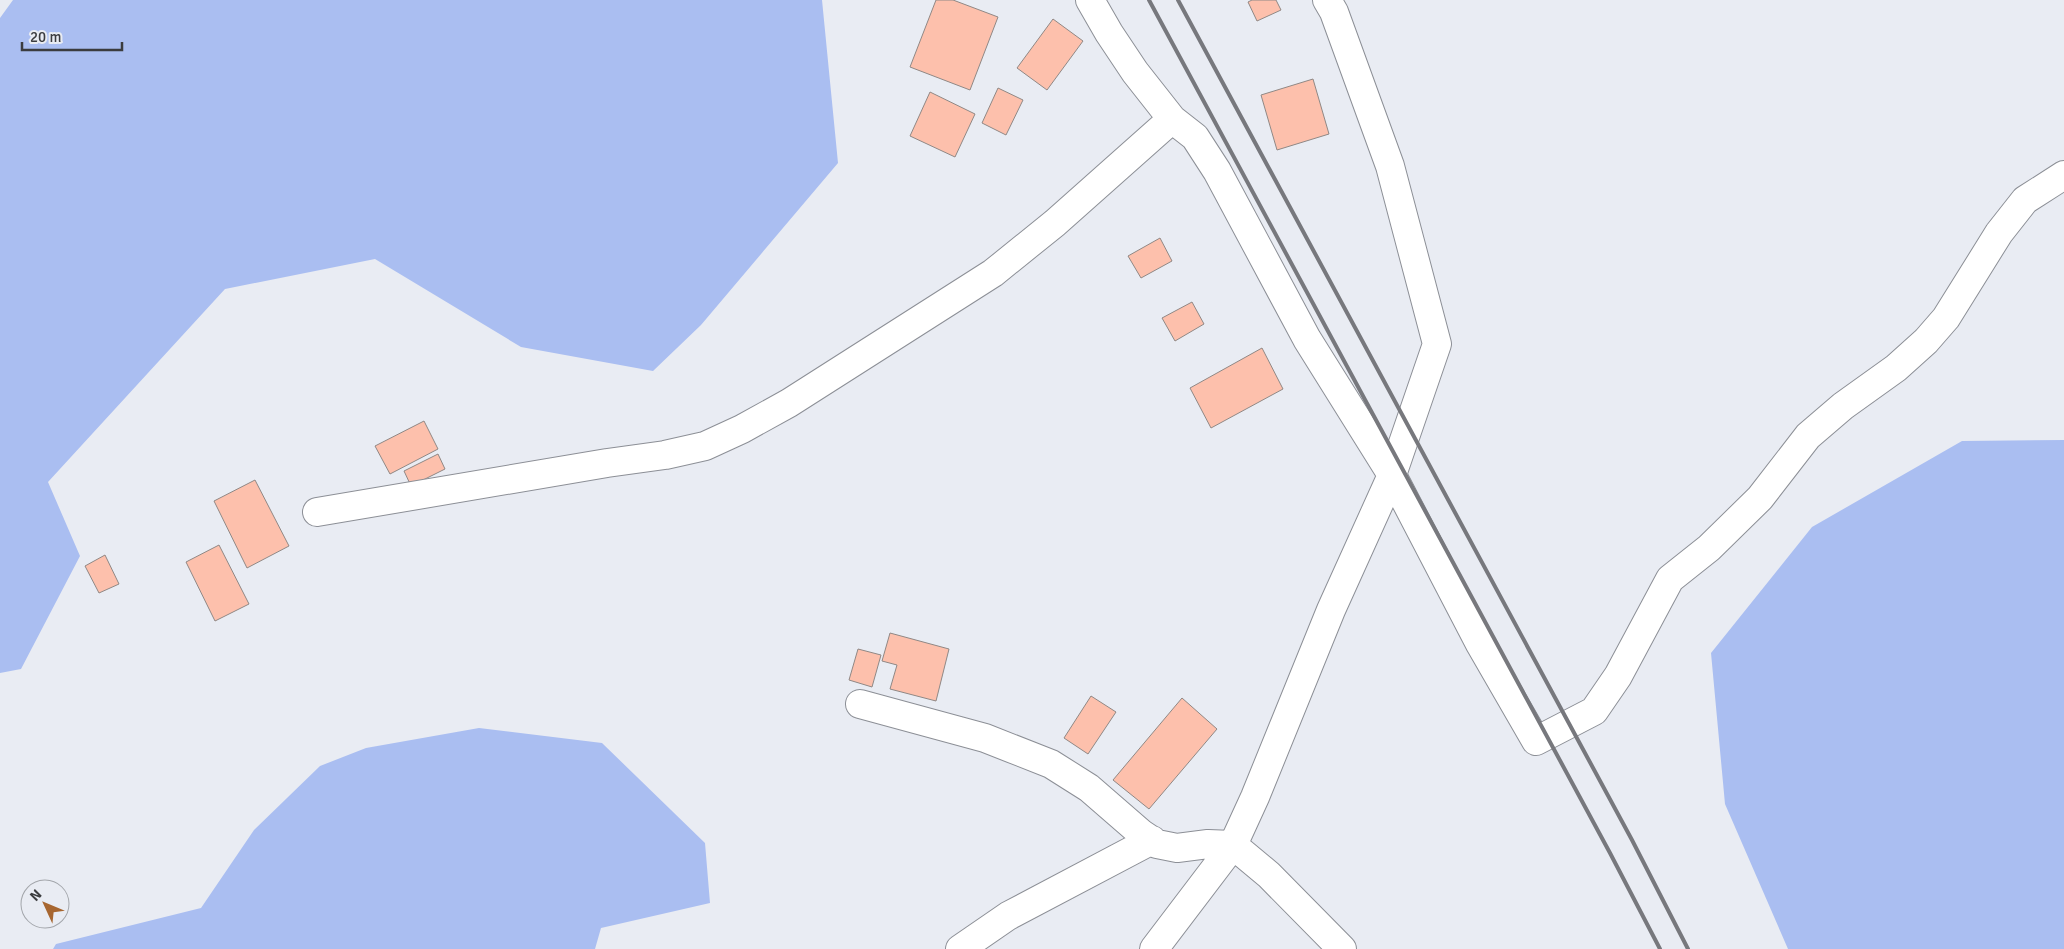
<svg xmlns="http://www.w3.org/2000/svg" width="2064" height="949" font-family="Signika,sans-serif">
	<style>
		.green { fill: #aabef1 }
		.building { fill: #fdc0ac; stroke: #908885 }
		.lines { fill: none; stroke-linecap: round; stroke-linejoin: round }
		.street-casing { stroke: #8c8f96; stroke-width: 30 }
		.street { stroke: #fff; stroke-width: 28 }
		.rail { stroke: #77787d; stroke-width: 4 }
	</style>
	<rect width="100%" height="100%" fill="#e9ecf3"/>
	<!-- green -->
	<path class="green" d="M13,0H822L838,163L701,325L653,371L521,347L375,259L225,289L48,482L80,556L21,669L0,673V18Z
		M2064,440V949H1788L1725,804L1711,653L1812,527L1962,441Z
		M479,728L602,743L705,843L710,903L601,928L595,949H53L56,944L201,908L254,830L320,766L366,748Z"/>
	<!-- building -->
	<path class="building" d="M936,0H953L998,17L970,90L910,67Z
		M1252,0H1276L1281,10L1257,21L1248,2Z
		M1053,19L1083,41L1047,90L1017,68Z
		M1313,79L1329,134L1277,150L1261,95Z
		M998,88L1023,100L1006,135L982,123Z
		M930,92L975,114L955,157L910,136Z
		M1160,238L1172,261L1141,278L1128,256Z
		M1192,302L1204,324L1175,341L1162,318Z
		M1262,348L1283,389L1211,428L1190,388Z
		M424,421L438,449L390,474L375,446Z
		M438,454L445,469L411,486L404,471Z
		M255,480L289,546L247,568L214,501Z
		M219,545L249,604L215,621L186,562Z
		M105,555L119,584L99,593L85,566Z
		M890,633L949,649L936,701L890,689L897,665L882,661Z
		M858,649L881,655L872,687L849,680Z
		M1091,696L1116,712L1088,754L1064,738Z
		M1182,698L1217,729L1149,809L1113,780Z"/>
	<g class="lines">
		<!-- street casing -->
		<g class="street-casing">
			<path id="street" d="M1090,0L1109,33L1135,72L1172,119L1195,137L1217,171L1307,339L1392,475L1480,644L1536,741L1594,711L1618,676L1670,579L1709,548L1760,498L1808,436L1843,406L1896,368L1926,341L1946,318L1999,233L2025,200L2064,175
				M317,512L607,463L665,455L705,446L742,429L789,403L993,273L1055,223L1172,119
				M860,704L985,738L1051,764L1089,788L1142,834L1157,844L1177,848L1208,844L1233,845L1269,875L1342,949
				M960,949L1008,916L1152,840
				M1154,949L1233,845L1255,797L1331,610L1392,475L1437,344L1390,166L1334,12L1327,0"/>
		</g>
		<!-- street -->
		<use href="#street" class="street"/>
		<!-- rail -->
		<path class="rail" d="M1149,0L1610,853L1660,949
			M1178,0L1632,840L1688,949"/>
	</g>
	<!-- north arrow -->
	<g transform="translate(45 904) rotate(314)"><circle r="24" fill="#e9ecf3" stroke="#a3a6ab"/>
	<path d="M0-4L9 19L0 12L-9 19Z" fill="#a76630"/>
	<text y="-8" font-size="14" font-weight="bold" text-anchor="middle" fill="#3b3c3f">N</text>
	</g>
	<!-- scale -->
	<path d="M22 42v8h100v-8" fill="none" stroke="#3b3c3f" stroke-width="2.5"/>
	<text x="30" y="42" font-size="15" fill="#3b3c3f" stroke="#e9ecf3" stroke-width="4" paint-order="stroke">20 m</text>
</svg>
